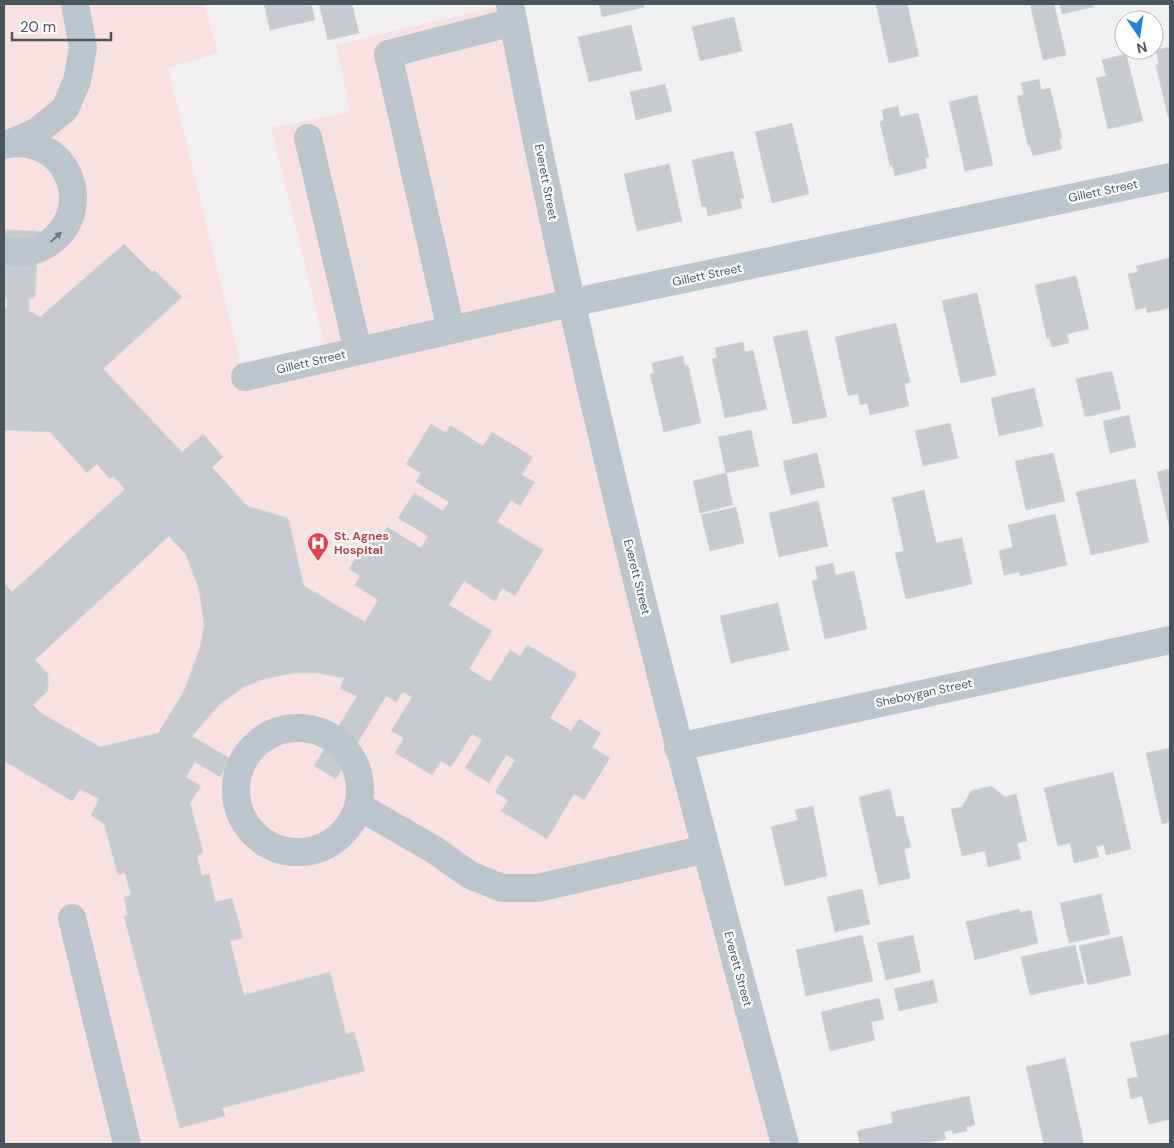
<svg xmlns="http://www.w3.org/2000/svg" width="1174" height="1148" font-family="'DM Sans',sans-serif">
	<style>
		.medical { fill: #fae1e1 }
		.building { fill: #c7cbcf; stroke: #d4d6db; fill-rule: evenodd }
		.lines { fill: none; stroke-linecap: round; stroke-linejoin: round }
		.minor { stroke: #bcc5cc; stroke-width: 28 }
		.oneway { fill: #6b777e }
		.labels { text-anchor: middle; stroke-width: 4.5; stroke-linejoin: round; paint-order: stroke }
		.street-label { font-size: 12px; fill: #48555d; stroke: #fff }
		.health-label { font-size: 12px; font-weight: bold; fill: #be3a42; stroke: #fff; text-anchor: start }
	</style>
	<rect width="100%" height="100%" fill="#f2f0f0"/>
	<!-- medical -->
	<path class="medical" d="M4,4H205L218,53L168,68L244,376L328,358L271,128L350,112L336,45L508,4L785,1144H4Z"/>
	<!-- building -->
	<path class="building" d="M264,4H311L315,20L270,30Z
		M319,4H352L359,33L328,40Z
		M599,4H643L644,7L602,17Z
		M876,4H907L919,56L889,63Z
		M1030,4H1054L1066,55L1043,60Z
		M1060,4H1092L1093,7L1062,14Z
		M734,17L742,51L700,61L692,27Z
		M631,25L642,70L589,82L578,37Z
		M1170,47V117H1168L1156,65L1159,64L1156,50Z
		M1126,54L1143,121L1108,129L1096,78L1106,76L1102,60Z
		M1039,79L1041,90L1050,88L1062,138L1059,139L1062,149L1033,156L1030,146H1028L1017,96L1024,95L1021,83Z
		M665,84L672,111L636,120L630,92Z
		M977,95L993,165L965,171L949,102Z
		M898,106L900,117L918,113L929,157L925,158L927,168L895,176L892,165L890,166L880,122L884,120L882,110Z
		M792,123L809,194L772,203L755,132Z
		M733,151L744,198L740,199L742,208L708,216L706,206L702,207L692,160Z
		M669,164L682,221L637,231L624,174Z
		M4,230L39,231L35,298H29V311L40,317L124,244L152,272L154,270L182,297L103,369L182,452L203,434L223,457L212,467L247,506L288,518L304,586L365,622L378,600L355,585L360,576L349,569L372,531L381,536L387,527L421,548L428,536L398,518L414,493L443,511L449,502L416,482L421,473L406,464L431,424L446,433L450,425L483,446L492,432L533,457L522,475L535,482L520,506L511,500L497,522L543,550L515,596L502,588L495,601L464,581L449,605L492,631L469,669L490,682L510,650L520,656L527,645L577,674L550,718L571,731L579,719L601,733L592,747L610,758L584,800L574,794L547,839L501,811L508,800L495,792L515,760L506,755L489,783L465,768L482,740L472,734L451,767L441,761L432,775L395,753L404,738L391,731L412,697L403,692L396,702L386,696L336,779L314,766L357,696L340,689L344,678L317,673H294L264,679L244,687L221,703L192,736L231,759L220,777L195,762L186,777L201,786L190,803L203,852L197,856L202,876L209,874L215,902L232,898L243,938L230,941L244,995L330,972L346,1034L354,1032L365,1071L222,1108L225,1116L180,1128L124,916L128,915L124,897L131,895L125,873L118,875L104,824L91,815L99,799L80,789L72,801L4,761V583L12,592L125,489L113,476L110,479L97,464L87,473L50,432L4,430V308H7V297H4ZM169,536L186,555L199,589L204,625L200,648L184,691L158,733L100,747L41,713L33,705L48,691V674L35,660Z
		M1170,258V308L1147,313L1146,307L1136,310L1128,274L1138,272L1136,266Z
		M1076,276L1089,329L1067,334L1069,343L1052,347L1049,338L1047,339L1035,285Z
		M977,293L996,375L961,383L942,301Z
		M896,323L910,382L904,384L909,406L870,415L867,403L860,405L858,394L848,396L835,337Z
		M807,330L827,417L793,424L773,337Z
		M743,342L745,352L753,350L767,409L725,418L712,359L717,358L715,348Z
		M683,356L685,366L688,365L701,423L664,432L650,374L654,373L652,363Z
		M1112,371L1121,409L1085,417L1076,379Z
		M1034,388L1043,426L999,436L991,398Z
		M1129,415L1136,447L1110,453L1103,421Z
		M950,423L958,458L923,466L915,431Z
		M751,430L759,466L726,473L718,437Z
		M817,453L825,487L791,495L783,461Z
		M1053,453L1065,501L1026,510L1015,461Z
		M1170,469V529L1157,472Z
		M726,473L733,505L700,513L693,481Z
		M1135,479L1149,542L1091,555L1076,492Z
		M924,490L936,543L962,538L972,584L906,599L895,553L904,551L892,498Z
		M818,501L828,546L779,557L769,513Z
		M736,507L744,543L710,551L701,515Z
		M1055,514L1067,565L1020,576L1019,572L1004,575L999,551L1013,547L1008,525Z
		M833,563L836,575L854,571L867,629L825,639L812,581L818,579L815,567Z
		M778,603L789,650L731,663L720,616Z
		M1170,748V822L1162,824L1146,753Z
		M1113,772L1131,849L1106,855L1104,845L1096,847L1099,857L1074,863L1070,843L1058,846L1044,788Z
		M991,786L1005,797L1016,794L1027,841L1017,843L1021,859L988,867L985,851L962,856L951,809L962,807L971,791Z
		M890,789L896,817L903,816L911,847L904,849L910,878L879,885L859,797Z
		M813,806L827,876L785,886L771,827L798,820L795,810Z
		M862,889L870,924L835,932L827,897Z
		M1101,894L1110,934L1069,943L1060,903Z
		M1019,909L1020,913L1031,910L1038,943L975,960L966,922Z
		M862,935L873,981L806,996L796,950Z
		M913,935L921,972L886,980L877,943Z
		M1122,936L1131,975L1088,985L1079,946Z
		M1075,945L1084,983L1030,995L1021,957Z
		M933,980L938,1002L899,1011L894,989Z
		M879,998L884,1019L871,1022L875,1040L830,1051L821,1012Z
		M1170,1034V1119L1149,1124L1142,1096L1131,1099L1127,1079L1138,1077L1130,1043Z
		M1065,1058L1084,1144H1044L1026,1067Z
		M969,1096L975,1125L966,1127L967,1131L953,1134L952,1130L944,1132L946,1139L923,1144H860L857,1131L893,1123L891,1112Z"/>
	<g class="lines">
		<!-- minor -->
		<path class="minor" d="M510,4C582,389 683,767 785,1144
			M308,138L358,351
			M8,144L36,132L65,109L77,81L83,48L75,4
			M4,145C67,130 101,213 44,246C32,253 17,254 4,250
			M451,330L388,54L513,22
			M245,377L570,303L1170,177
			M236 790a62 62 0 1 1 124 0a62 62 0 1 1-124 0Z
			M678,747L1170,640
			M358,806L433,849L470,875L502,888H538L706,849
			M72,918L127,1144"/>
	</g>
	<!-- one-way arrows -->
	<defs><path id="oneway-solid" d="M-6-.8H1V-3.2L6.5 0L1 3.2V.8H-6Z" transform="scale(1.25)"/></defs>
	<use class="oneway" href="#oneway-solid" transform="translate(56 237) rotate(-42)"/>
	<!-- icons -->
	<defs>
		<g id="hospital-pin" transform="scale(1.125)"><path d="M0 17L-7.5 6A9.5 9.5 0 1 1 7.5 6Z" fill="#e0444e" stroke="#fff"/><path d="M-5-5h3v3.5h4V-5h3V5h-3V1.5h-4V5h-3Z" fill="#fff"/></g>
	</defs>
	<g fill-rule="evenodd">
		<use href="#hospital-pin" x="318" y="543"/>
	</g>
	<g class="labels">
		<!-- street labels -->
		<g class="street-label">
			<text transform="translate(546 182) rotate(79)" y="4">Everett Street</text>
			<text transform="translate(1103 191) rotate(-12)" y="4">Gillett Street</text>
			<text transform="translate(707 275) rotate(-12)" y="4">Gillett Street</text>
			<text transform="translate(311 362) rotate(-13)" y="4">Gillett Street</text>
			<text transform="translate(637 577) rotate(76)" y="4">Everett Street</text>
			<text transform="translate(924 693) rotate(-12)" y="4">Sheboygan Street</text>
			<text transform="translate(738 969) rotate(75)" y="4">Everett Street</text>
		</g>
		<!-- health labels -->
		<g class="health-label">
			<text x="334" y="540">St. Agnes<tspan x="334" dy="14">Hospital</tspan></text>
		</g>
	</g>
	<!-- border -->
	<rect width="1174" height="1148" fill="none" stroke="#48555d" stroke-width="10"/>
	<!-- north arrow -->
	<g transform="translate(1139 35) rotate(167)"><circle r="24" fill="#ffffff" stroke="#b6bbbe"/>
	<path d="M0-4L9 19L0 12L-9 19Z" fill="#1e81de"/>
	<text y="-8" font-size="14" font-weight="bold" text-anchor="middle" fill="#48555d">N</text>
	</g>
	<!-- scale -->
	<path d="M12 32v8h99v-8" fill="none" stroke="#48555d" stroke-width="2.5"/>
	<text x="20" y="32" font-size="15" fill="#48555d" stroke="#ffffff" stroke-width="4" paint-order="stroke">20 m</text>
</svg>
